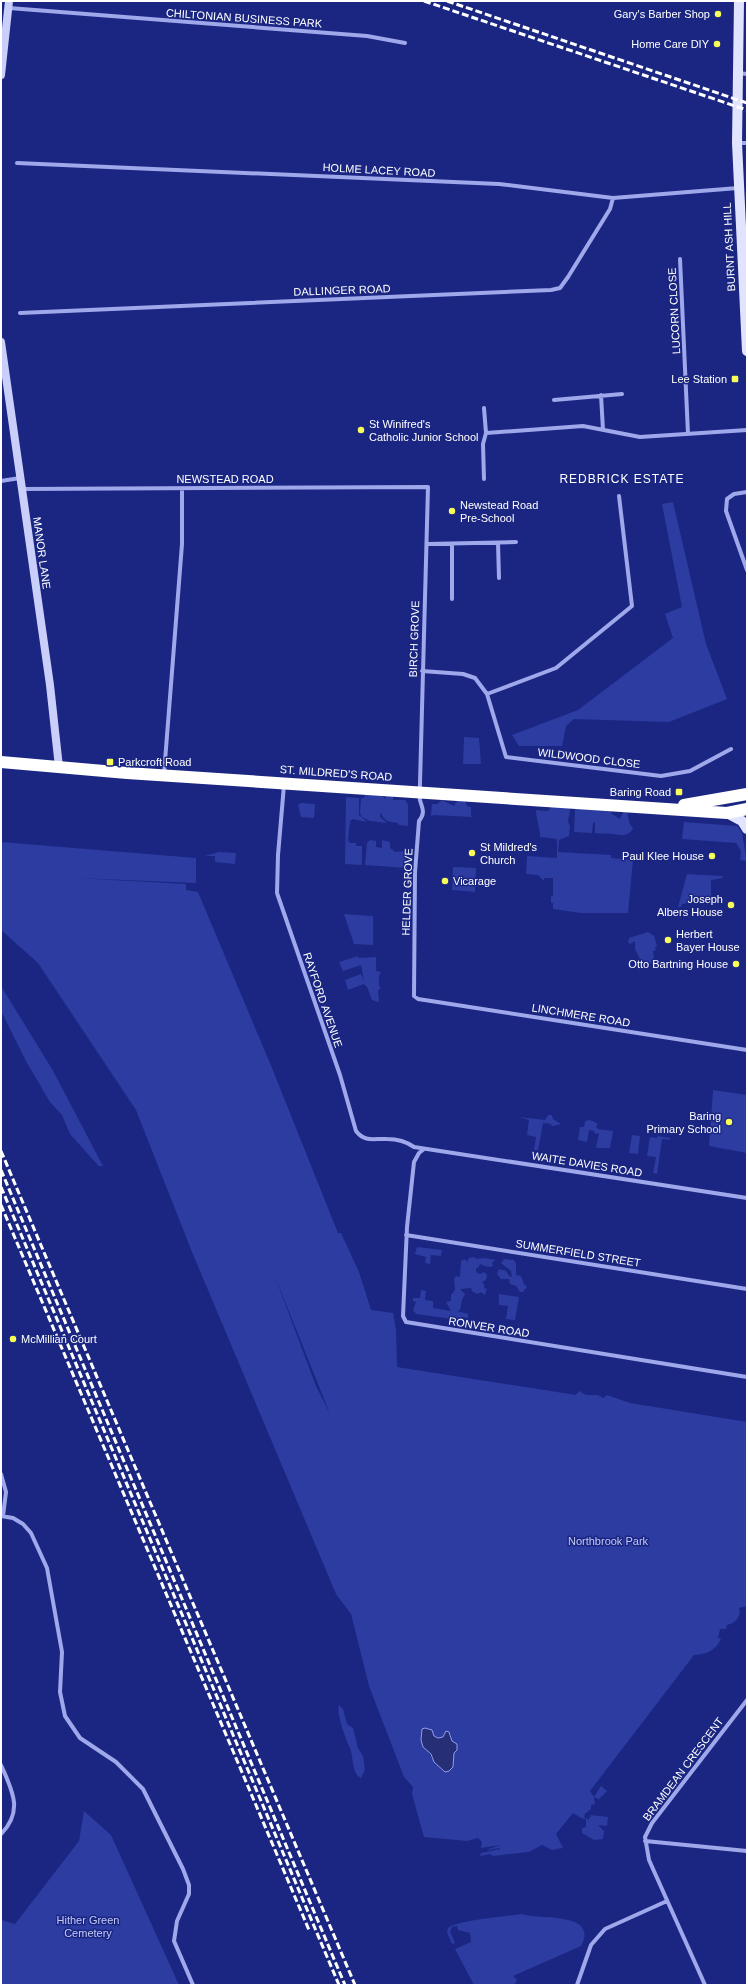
<svg xmlns="http://www.w3.org/2000/svg" width="748" height="1986" font-family="Arial,sans-serif">
	<style>
		.green { fill: #2d3ca1; fill-rule: evenodd }
		.water { fill: #262f75; stroke: #909eed }
		.lines { fill: none; stroke-linecap: round; stroke-linejoin: round }
		.street { stroke: #9ea8eb; stroke-width: 4 }
		.secondary { stroke: #c9cff8; stroke-width: 8 }
		.primary { stroke: #e2e4ff; stroke-width: 10 }
		.highway { stroke: #fff; stroke-width: 12 }
		.rail { stroke: #fff; stroke-width: 3; stroke-dasharray: 7 3; stroke-linecap: butt }
		.poi-dot { fill: #f9fe59; stroke: #1a2682; stroke-width: 1.5 }
		.labels { text-anchor: middle; stroke-width: 3; stroke-linejoin: round; paint-order: stroke }
		.poi-label { font-size: 11px; fill: #fff; stroke: #1a2682; text-anchor: end }
		.street-label { font-size: 11px; fill: #fff; stroke: #1a2682 }
		.park-label { font-size: 11px; fill: #c2caf8; stroke: #1a2682 }
		.neighbourhood-label { font-size: 12px; letter-spacing: 1px; fill: #fff; stroke: #1a2682 }
	</style>
	<rect width="100%" height="100%" fill="#1a2682"/>
	<!-- green -->
	<path class="green" d="M673,502L706,644L727,699L669,722L574,719L566,726L562,746H519L512,735L578,710L673,638L665,614L682,607L662,504Z
		M464,737L479,738L481,764H463Z
		M365,794L382,795L385,799L386,796L394,795L393,800H405L408,804V826L399,825L398,823C391,822 383,822 381,812L380,817L387,823L370,821L362,817L360,813L361,798H364Z
		M346,797L359,798V815L367,822L353,819L350,821L348,840L350,843H356V846H362V865L345,864Z
		M442,800L454,806L457,801H465L467,806L471,807V815L473,817L434,815L431,816L432,804H437Z
		M301,803L315,804L314,818L301,817L298,805Z
		M551,807H569L570,810L568,822L570,826L569,836L559,840L558,852L611,855V858L633,860L628,913H581L553,909V903H551V896H553V878H544V881L538,875L526,874L527,856L557,858V839L540,837C540,827 536,819 536,810L548,811Z
		M607,807L612,814L620,819L624,810L627,811L629,822L633,829C627,837 622,835 612,834C607,833 601,834 595,833V822L593,823L592,833L574,832L575,809Z
		M684,822L737,826L742,833L747,861L740,860L741,851L736,843L682,839Z
		M370,840L376,841V847L382,848V840L390,842V848L395,852L406,851L407,868L365,865L367,843Z
		M1,842L196,858V883L76,878L186,884V890L198,892L272,1068L338,1233H341L359,1272L371,1310L393,1313L396,1330L397,1367L576,1395L579,1391L586,1395H598L603,1398L607,1395L630,1403L747,1422V1606L739,1608C742,1616 735,1624 727,1625L726,1629H720L718,1638L721,1639C715,1651 707,1654 694,1655L590,1791L594,1797L601,1786L607,1791L599,1799L594,1797L595,1804L591,1805V1809L585,1814L584,1817L589,1820V1818L591,1817L590,1815L608,1817L607,1826L598,1825L604,1831L603,1839L594,1840L582,1833V1828L586,1827V1819L581,1818L573,1813L556,1834L563,1848L552,1850L542,1845L529,1852L493,1856L490,1854L480,1856L481,1853L500,1849V1848L486,1850L500,1845L481,1848L482,1842L478,1838L467,1841L424,1837L412,1794L413,1787L404,1777L369,1686L351,1614L336,1594L192,1252L136,1110L38,963L1,930ZM274,1274L330,1414L316,1386ZM432,1730L434,1737L438,1738L443,1737L445,1733L451,1734L452,1741L457,1744L453,1759V1767L445,1772C436,1766 420,1742 421,1732Z
		M219,852L236,853L235,864L215,862V856H205Z
		M453,867L476,868L475,892L452,890Z
		M687,874L722,876L723,878L711,880V899L682,904L681,907H678Z
		M344,914L373,916V945L354,944Z
		M648,932L654,936L657,946L655,947L656,950L653,951L654,960L650,964L646,965L643,962L639,971L637,966L640,959L635,949V941L630,944L628,942L629,938Z
		M358,956V958L376,957V971L381,972L379,976V986L381,988L378,990L379,1002L372,1000L367,987L364,984L348,990L345,980L361,974L364,981L361,965L343,971L339,962Z
		M1,986L52,1069L103,1166H99L95,1162L70,1134L62,1115L50,1102L27,1063L1,1011Z
		M713,1090L747,1095V1153L709,1146Z
		M548,1115H552L553,1119L561,1124L553,1126L549,1125L553,1124L543,1123L538,1150H534L536,1137L527,1135L529,1120L519,1117L545,1120Z
		M588,1120L593,1121L598,1124L596,1127L598,1129L613,1131L610,1148H596L599,1133L595,1134L594,1131L589,1130L587,1142L578,1140L580,1127H584L585,1122Z
		M632,1135L640,1136L638,1154L629,1153Z
		M658,1136L670,1138V1140L662,1139L657,1174L653,1173L656,1157L647,1156L650,1137L657,1138Z
		M417,1247L442,1250L441,1256L431,1255L430,1264L425,1263L426,1257L415,1254Z
		M474,1257L477,1259L484,1258L496,1260L492,1262L493,1266C488,1268 485,1266 480,1264L478,1268H476V1272L480,1274L484,1272L487,1275L486,1280L482,1282L484,1284V1289L487,1288L485,1295L483,1294L482,1292L477,1294L472,1291L471,1288L460,1289L465,1294L462,1300L460,1310L457,1311L468,1314V1318L461,1317L460,1320L416,1314L413,1310L416,1302L413,1301V1298H420L421,1290L426,1291L425,1300L433,1301V1308L451,1311L446,1302L451,1301V1295L455,1290L454,1279L456,1276L460,1277L461,1261L465,1259L467,1262L469,1258Z
		M504,1259L514,1260L516,1264V1275L521,1276L524,1284L527,1287L523,1292H520L516,1286L510,1284L509,1279H501L497,1274L499,1269L506,1271L509,1276L512,1277L511,1271L501,1263Z
		M499,1294L519,1297L515,1320L506,1319L508,1306L499,1305Z
		M339,1705L343,1709L347,1724L353,1728L358,1748L363,1756L365,1770L361,1778C351,1774 354,1755 349,1746C346,1739 336,1713 339,1705Z
		M84,1811L111,1835L179,1985H1V1920L15,1924L79,1841Z
		M522,1914C537,1920 600,1911 581,1946L513,1976L517,1980L515,1984L474,1985L455,1949L471,1942L470,1933L458,1930L457,1926L452,1927L450,1932L455,1943L452,1944L447,1932L448,1928C457,1920 507,1916 522,1914Z"/>
	<!-- water -->
	<path class="water" d="M425,1728L432,1730L434,1736L438,1738L443,1737L446,1731L449,1732L452,1741L457,1744V1750L454,1753L453,1767L449,1771L445,1772L434,1762L431,1754L423,1747L421,1740L422,1729Z"/>
	<g class="lines">
		<!-- street -->
		<path class="street" d="M9,8L367,36L405,43
			M738,73L747,74
			M737,143H747
			M17,163L499,184L613,198L738,188
			M680,259L688,434
			M20,313L551,290L560,288L568,277L610,209L613,198
			M601,395L603,430
			M554,400L622,394
			M484,408L486,433
			M484,479L483,444L486,433L583,426L640,437L747,430
			M1,481L20,478
			M22,489L428,487L420,783C420,788 419,795 420,800C422,808 426,812 419,821L415,872L414,996L418,999L747,1050
			M747,492L734,494L727,499L726,511L747,570
			M498,543L499,578
			M427,544L516,542
			M452,544V599
			M422,671L463,674L475,678L487,694L556,668L632,606L619,496
			M487,694L506,757L661,776L690,771L731,749
			M164,774L182,544V489
			M284,785L278,855L277,893L340,1075L356,1131C365,1143 375,1138 387,1139C396,1139 407,1142 414,1147L747,1198
			M424,1149L419,1153L414,1162L407,1227L403,1316L406,1322L747,1377
			M406,1235L747,1289
			M1,1474L6,1492L3,1516
			M1,1516L13,1518L23,1524L31,1533L47,1568L62,1652L60,1692L65,1716L80,1738L116,1762L143,1789L183,1869L189,1885V1894L177,1921L174,1941L193,1985
			M1,1765C12,1790 24,1811 1,1834
			M645,1841L747,1851
			M577,1985L591,1945L605,1929L667,1901
			M705,1985L649,1860L645,1837L652,1823L747,1700"/>
		<!-- secondary -->
		<path class="secondary" d="M1,75L9,1
			M1,342L50,685L59,767"/>
		<!-- primary -->
		<path class="primary" d="M739,1L737,143L747,351
			M727,813L742,821L747,829"/>
		<!-- highway -->
		<path class="highway" d="M1,762L127,773L727,813L747,809
			M684,805L747,794"/>
		<!-- rail -->
		<path class="rail" d="M424,1L747,110
			M447,1L747,103
			M1,1151L355,1985
			M1,1170L345,1985
			M1,1187L339,1985
			M1,1205L309,1930"/>
	</g>
	<!-- markers -->
	<g class="poi-dot">
		<circle cx="718" cy="14" r="4"/>
		<circle cx="717" cy="44" r="4"/>
		<rect x="731" y="375" width="8" height="8" rx="2"/>
		<circle cx="361" cy="430" r="4"/>
		<circle cx="452" cy="511" r="4"/>
		<rect x="106" y="758" width="8" height="8" rx="2"/>
		<rect x="675" y="788" width="8" height="8" rx="2"/>
		<circle cx="472" cy="853" r="4"/>
		<circle cx="712" cy="856" r="4"/>
		<circle cx="445" cy="881" r="4"/>
		<circle cx="731" cy="905" r="4"/>
		<circle cx="668" cy="940" r="4"/>
		<circle cx="736" cy="964" r="4"/>
		<circle cx="729" cy="1122" r="4"/>
		<circle cx="13" cy="1339" r="4"/>
	</g>
	<g class="labels">
		<!-- poi labels -->
		<g class="poi-label">
			<text x="710" y="18">Gary's Barber Shop</text>
			<text x="709" y="48">Home Care DIY</text>
			<text x="727" y="383">Lee Station</text>
			<text x="369" y="428" text-anchor="start">St Winifred's<tspan x="369" dy="13">Catholic Junior School</tspan></text>
			<text x="460" y="509" text-anchor="start">Newstead Road<tspan x="460" dy="13">Pre-School</tspan></text>
			<text x="118" y="766" text-anchor="start">Parkcroft Road</text>
			<text x="671" y="796">Baring Road</text>
			<text x="480" y="851" text-anchor="start">St Mildred's<tspan x="480" dy="13">Church</tspan></text>
			<text x="704" y="860">Paul Klee House</text>
			<text x="453" y="885" text-anchor="start">Vicarage</text>
			<text x="723" y="903">Joseph<tspan x="723" dy="13">Albers House</tspan></text>
			<text x="676" y="938" text-anchor="start">Herbert<tspan x="676" dy="13">Bayer House</tspan></text>
			<text x="728" y="968">Otto Bartning House</text>
			<text x="721" y="1120">Baring<tspan x="721" dy="13">Primary School</tspan></text>
			<text x="21" y="1343" text-anchor="start">McMillian Court</text>
		</g>
		<!-- street labels -->
		<g class="street-label">
			<text transform="translate(244 18) rotate(4)" y="4">CHILTONIAN BUSINESS PARK</text>
			<text transform="translate(379 170) rotate(3)" y="4">HOLME LACEY ROAD</text>
			<text transform="translate(729 247) rotate(-93)" y="4">BURNT ASH HILL</text>
			<text transform="translate(342 290) rotate(-2)" y="4">DALLINGER ROAD</text>
			<text transform="translate(674 311) rotate(-93)" y="4">LUCORN CLOSE</text>
			<text x="225" y="483">NEWSTEAD ROAD</text>
			<text transform="translate(42 553) rotate(82)" y="4">MANOR LANE</text>
			<text transform="translate(414 639) rotate(-88)" y="4">BIRCH GROVE</text>
			<text transform="translate(589 758) rotate(7)" y="4">WILDWOOD CLOSE</text>
			<text transform="translate(336 773) rotate(4)" y="4">ST. MILDRED'S ROAD</text>
			<text transform="translate(407 892) rotate(-88)" y="4">HELDER GROVE</text>
			<text transform="translate(323 1000) rotate(71)" y="4">RAYFORD AVENUE</text>
			<text transform="translate(581 1015) rotate(9)" y="4">LINCHMERE ROAD</text>
			<text transform="translate(587 1164) rotate(9)" y="4">WAITE DAVIES ROAD</text>
			<text transform="translate(578 1253) rotate(9)" y="4">SUMMERFIELD STREET</text>
			<text transform="translate(489 1327) rotate(9)" y="4">RONVER ROAD</text>
			<text transform="translate(683 1769) rotate(-53)" y="4">BRAMDEAN CRESCENT</text>
		</g>
		<!-- park labels -->
		<g class="park-label">
			<text x="608" y="1545">Northbrook Park</text>
			<text x="88" y="1924">Hither Green<tspan x="88" dy="13">Cemetery</tspan></text>
		</g>
		<!-- neighbourhood labels -->
		<g class="neighbourhood-label">
			<text x="622" y="483">REDBRICK ESTATE</text>
		</g>
	</g>
	<!-- border -->
	<rect width="748" height="1986" fill="none" stroke="#ffffff" stroke-width="4"/>
</svg>
